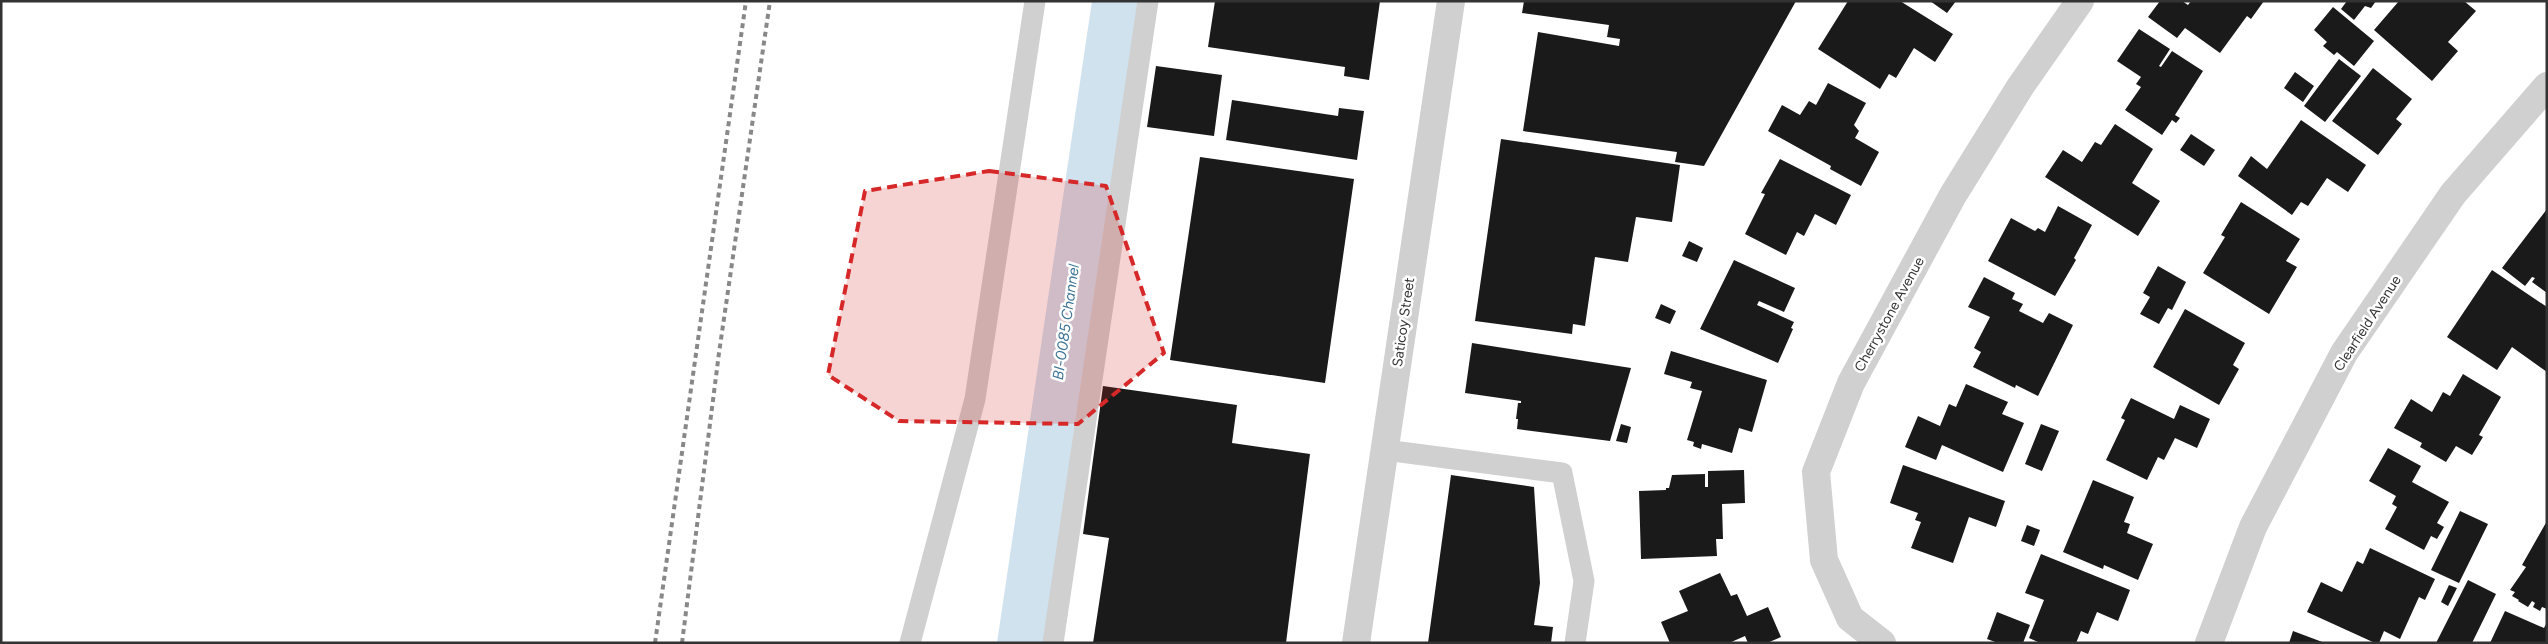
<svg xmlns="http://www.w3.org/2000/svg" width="2548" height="644" font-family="Figtree,sans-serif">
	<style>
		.water { fill: #cfe2ee }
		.building { fill: #1a1a1a }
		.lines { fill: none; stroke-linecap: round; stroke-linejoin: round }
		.lane { stroke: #d0d0d0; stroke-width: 21 }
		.street { stroke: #d0d0d0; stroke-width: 28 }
		.rail { stroke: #888; stroke-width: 4; stroke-dasharray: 5 4; stroke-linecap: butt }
		.marked { fill: #d62828; fill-opacity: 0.2; stroke: #d62828; stroke-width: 4; stroke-dasharray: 10 6; stroke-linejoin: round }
		.labels { text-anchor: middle; stroke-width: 5; stroke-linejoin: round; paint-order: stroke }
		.street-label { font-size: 14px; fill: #333; stroke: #fff }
		.water-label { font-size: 15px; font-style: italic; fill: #3f7597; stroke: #fff }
	</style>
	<rect width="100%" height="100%" fill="#fff"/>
	<!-- water -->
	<path class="water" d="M1092,1H1139L1045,643H997Z"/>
	<!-- building -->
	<path class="building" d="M1215,1H1380L1369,80L1344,76L1345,67L1208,47Z
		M1524,1H1796L1704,166L1675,162L1677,152L1523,131L1538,32L1619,46L1620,39L1607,37L1609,25L1522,13Z
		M1848,1H1900L1953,34L1935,62L1914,48L1896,78L1889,74L1880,89L1818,49Z
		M1930,1H1956L1947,13Z
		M2160,1H2182L2188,5L2191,1H2264L2251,19L2247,16L2220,53L2185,28L2177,38L2148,17Z
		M2347,1H2376L2371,8L2365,6L2354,20L2341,9Z
		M2399,1H2464L2476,11L2448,42L2458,51L2432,81L2374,30Z
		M2333,7L2374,41L2354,66L2337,52L2334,55L2323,46L2327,42L2314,30Z
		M2139,29L2170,49L2159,66L2161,67L2172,51L2203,71L2175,115L2180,118L2176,123L2172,120L2162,135L2125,110L2141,87L2136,84L2141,77L2117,61Z
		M2339,59L2361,76L2325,122L2304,106Z
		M1156,66L1222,75L1214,136L1147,127Z
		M2373,68L2412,99L2396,119L2402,124L2378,155L2332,121Z
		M2295,72L2314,86L2303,102L2284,88Z
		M1828,83L1866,103L1854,125L1859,131L1855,138L1879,152L1861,186L1830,169L1831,166L1768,131L1782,105L1800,115L1809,101L1816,105Z
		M1232,100L1338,116L1339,108L1364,111L1357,160L1226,140Z
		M2301,120L2366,165L2348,192L2327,178L2308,206L2301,202L2292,215L2238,176L2251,156L2267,169Z
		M2115,124L2153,149L2132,183L2160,201L2138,236L2045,177L2063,150L2082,162L2095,142L2101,145Z
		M2191,134L2215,150L2204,166L2180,150Z
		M1501,139L1680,165L1672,222L1636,217L1628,262L1595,257L1585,326L1573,324L1572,334L1475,321Z
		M1200,157L1354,179L1325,383L1170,360Z
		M1780,159L1851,195L1836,225L1815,214L1804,236L1797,232L1786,255L1745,234L1765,194L1761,193Z
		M2241,202L2300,239L2286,261L2297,267L2269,314L2203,273L2225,237L2221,235Z
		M2058,206L2092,225L2074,258L2076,260L2055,296L1988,261L2011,218L2035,231L2038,228L2045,232Z
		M2547,209V293L2532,282L2535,278L2532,277L2525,286L2502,268Z
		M1689,241L1703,248L1697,262L1682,256Z
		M1734,260L1795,288L1784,312L1759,301L1757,305L1794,322L1791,328L1793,329L1778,363L1700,329Z
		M2158,266L2186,282L2172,310L2168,308L2159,324L2140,314L2150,297L2143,293Z
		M2492,270L2547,307V372L2512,347L2497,370L2447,337Z
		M1984,277L2015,293L2012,299L2023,304L2019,311L2043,323L2049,313L2073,325L2038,396L2016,385L2015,388L1973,367L1981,352L1974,348L1990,317L1968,307Z
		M1661,304L1676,311L1670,324L1655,318Z
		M2185,309L2245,343L2233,365L2239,369L2219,405L2153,367Z
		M1472,343L1631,368L1610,441L1517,429L1518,419H1516L1518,403H1521V401L1465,393Z
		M1671,351L1767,380L1752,432L1739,428L1732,453L1702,444L1701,449L1693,446L1694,442L1687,440L1702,391L1690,388L1692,382L1664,374Z
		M2463,374L2501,397L2479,435L2483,437L2472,455L2456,446L2446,462L2420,447L2422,443L2394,428L2411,399L2432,412L2443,392L2450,396Z
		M1966,384L2008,402L2002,414L2024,423L2003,472L1942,445L1936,460L1905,447L1918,416L1940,426L1949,404L1956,407Z
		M1103,386L1237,405L1232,443L1310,454L1286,643H1093L1109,538L1083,534Z
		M2131,398L2174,419L2180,405L2210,419L2197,448L2175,438L2164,460L2158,457L2147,480L2106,460L2125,420L2121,418Z
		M1621,424L1631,427L1627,443L1616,441Z
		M2041,424L2059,431L2042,471L2025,464Z
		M2388,448L2421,466L2412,482L2449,502L2437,523L2444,527L2437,539L2431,536L2424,550L2385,529L2397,507L2392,504L2396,496L2369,481Z
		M1903,465L2005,501L1996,527L1969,517L1953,563L1911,548L1921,522L1915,520L1918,513L1890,503Z
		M1744,470L1745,503L1722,504L1723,539H1716L1717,556L1641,559L1639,491L1666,490V488H1669L1672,475L1705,474V487H1708V471Z
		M1451,475L1534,487L1540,583L1534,625L1553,627L1551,643H1428Z
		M2093,480L2134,497L2124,522L2130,524L2127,533L2153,544L2138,580L2104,565L2103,569L2063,552Z
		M2460,511L2488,524L2459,583L2431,570Z
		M2547,521V609L2542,607L2540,611L2533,607L2535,603L2532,601L2528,607L2518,601L2519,600L2512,596L2515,592L2510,590L2526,567L2522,565Z
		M2027,525L2040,530L2034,546L2021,541Z
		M2370,548L2435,579L2425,600L2419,597L2400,639L2384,631L2379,643H2375L2307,612L2321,582L2342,592L2357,561L2363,564Z
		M2041,554L2130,590L2118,621L2097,612L2088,634L2081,631L2076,643H2040L2029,638L2044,600L2025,593Z
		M1720,573L1731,596L1737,594L1747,616L1768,607L1781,637L1767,643H1748L1745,636L1729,643H1670L1661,622L1688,611L1679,591Z
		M2468,580L2496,594L2472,643H2436Z
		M2449,585L2457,588L2448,606L2441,602Z
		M2505,611L2544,628L2547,622V643H2490Z
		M1997,612L2030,625L2023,643H1998L1987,639Z
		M2293,631L2325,643H2289Z"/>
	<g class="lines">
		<!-- lane -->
		<path class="lane" d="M1385,450L1562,473L1584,581L1575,643
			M910,643L975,399L1035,1
			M1053,643L1148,1"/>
		<!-- street -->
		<path class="street" d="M1356,643L1451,1
			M1882,643L1850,618L1824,560L1816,472L1851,383L1953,195L2020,87L2080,1
			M2209,643L2253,527L2344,353L2453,194L2547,86"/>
		<!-- rail -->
		<path class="rail" d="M655,643L746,1
			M682,643L719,353L770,1"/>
	</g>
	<!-- marked area -->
	<path class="marked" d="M989,171L1106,186L1164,353L1078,424L899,421L828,375L865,191Z"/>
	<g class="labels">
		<!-- street labels -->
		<g class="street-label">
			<text transform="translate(1889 314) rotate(-61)" y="5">Cherrystone Avenue</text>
			<text transform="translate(1403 322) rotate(-82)" y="5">Saticoy Street</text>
			<text transform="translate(2367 323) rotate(-57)" y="5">Clearfield Avenue</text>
		</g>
		<!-- water labels -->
		<g class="water-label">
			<text transform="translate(1066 322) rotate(-82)" y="5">BI-0085 Channel</text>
		</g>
	</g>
	<!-- border -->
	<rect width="2548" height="644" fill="none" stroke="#333333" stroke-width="5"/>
</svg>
